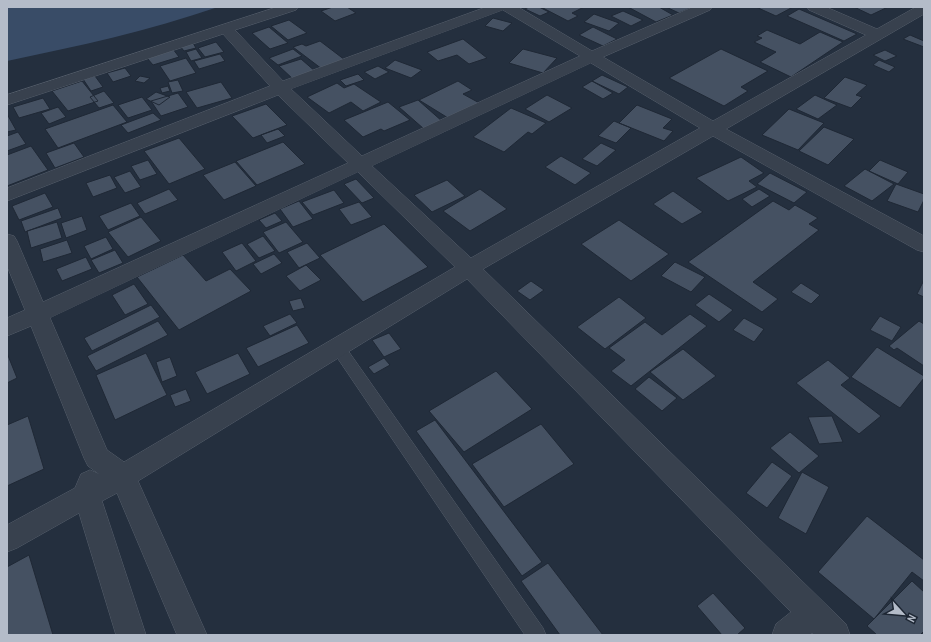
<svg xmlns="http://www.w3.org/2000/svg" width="931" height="642" font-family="'Archivo Narrow',sans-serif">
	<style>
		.water { fill: #394c67 }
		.building { fill: #455162; stroke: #1f2835 }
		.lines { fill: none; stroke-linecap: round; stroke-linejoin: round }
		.lane-casing { stroke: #565f6c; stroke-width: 1 }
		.street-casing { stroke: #565f6c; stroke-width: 1 }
		.lane { fill: #38414e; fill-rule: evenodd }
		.street { fill: #38414e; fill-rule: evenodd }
	</style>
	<rect width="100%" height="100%" fill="#242f3e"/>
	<!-- water -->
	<path class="water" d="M7,7H218C148,31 79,46 7,61Z"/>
	<!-- building -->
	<path class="building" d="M333,7H347L356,13L335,21L321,11Z
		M529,7H539L549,12L540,16L525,9Z
		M541,7H584L572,13L578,16L568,21Z
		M628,7H659L673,15L656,22Z
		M666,7H693L679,13Z
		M756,7H793L776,16Z
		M854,7H888L871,15Z
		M799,9L857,34L844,41L787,16Z
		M623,11L643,20L631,26L611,16Z
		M594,14L619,23L609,31L584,22Z
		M493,18L512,23L503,31L485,26Z
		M289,20L307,33L288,40L271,26Z
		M269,27L288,43L270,49L252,33Z
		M593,27L617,39L603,46L579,35Z
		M767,30L800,44L820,32L843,42L791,77L760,62L776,52L754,42L762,38L757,36Z
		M910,35L924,41V47L903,39Z
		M463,39L487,58L469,64L457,55L438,61L427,52Z
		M320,41L345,60L322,69L293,47L302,44L306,46Z
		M216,42L224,52L205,57L198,48Z
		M193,43L196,48L184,51L180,46Z
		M173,49L179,57L153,65L147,58Z
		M196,49L202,58L191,61L186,52Z
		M293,49L302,56L278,65L269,58Z
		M523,49L557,58L543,73L509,63Z
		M721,49L768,71L741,87L748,91L724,106L669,78Z
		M885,50L897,56L885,61L873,55Z
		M220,54L225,61L199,69L194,61Z
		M186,58L196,73L170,81L160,66Z
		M301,59L316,72L294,80L279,66Z
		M395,60L422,70L411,78L385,68Z
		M879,60L895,67L889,72L873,65Z
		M378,66L389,72L375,79L364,72Z
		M125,68L131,76L113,82L107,73Z
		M358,74L364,80L346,86L340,80Z
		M602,75L628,87L619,94L592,81Z
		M95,76L103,87L91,91L83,79Z
		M140,76L150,78L144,83L135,81Z
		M845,77L867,85L856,95L862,97L851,108L824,98Z
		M178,80L183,91L172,93L168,82Z
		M82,81L98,101L68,111L52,91Z
		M458,81L472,90L463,94L483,105L453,121L419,100Z
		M592,81L613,93L603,99L582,87Z
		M221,82L232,98L197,108L186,92Z
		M337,83L344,88L354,84L381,102L363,111L351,102L329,113L307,97Z
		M168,86L170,91L162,93L160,88Z
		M104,91L114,103L99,108L90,97Z
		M156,92L170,97L159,105L146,99Z
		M178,93L188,107L161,116L151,101Z
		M547,95L572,108L549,122L525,109Z
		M815,95L837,105L818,119L796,109Z
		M142,97L152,110L128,118L118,105Z
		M43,98L50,109L19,118L13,107Z
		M418,100L443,122L424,129L399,107Z
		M388,102L410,120L384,131L381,129L363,137L344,120Z
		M266,104L287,125L253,138L232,116Z
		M113,105L127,122L58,148L45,129Z
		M637,105L672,119L663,128L673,131L664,141L619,123Z
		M58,107L66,117L49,124L41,113Z
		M511,108L546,123L532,134L528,132L504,152L473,137Z
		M789,109L824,123L798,150L762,135Z
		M153,113L161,120L128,133L121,125Z
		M7,114L16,130L7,132Z
		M614,121L631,128L616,143L598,136Z
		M824,127L854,139L828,165L799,151Z
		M278,129L285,136L267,143L261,135Z
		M18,132L26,144L7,151V136Z
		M179,138L205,169L169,184L144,151Z
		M283,142L305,164L257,185L236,161Z
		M74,143L84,157L55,168L46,153Z
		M601,143L616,150L597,166L582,159Z
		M31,146L48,170L7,186V155Z
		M561,156L591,173L575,185L545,167Z
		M741,157L764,173L749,181L757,187L728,201L696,178Z
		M148,160L157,174L140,180L131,166Z
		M880,160L908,172L898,184L869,171Z
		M235,162L256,186L224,200L203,175Z
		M865,169L894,184L872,201L844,186Z
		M130,171L141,187L125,193L114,177Z
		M770,173L807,192L794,203L757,184Z
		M110,175L117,188L93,197L86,183Z
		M356,179L374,198L362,203L344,184Z
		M447,180L465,196L432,212L414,195Z
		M896,184L924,194V200L918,212L887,201Z
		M169,189L178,200L145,214L137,203Z
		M480,189L507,209L470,231L443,211Z
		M759,189L770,196L752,207L742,199Z
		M334,190L344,203L313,215L302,202Z
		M673,191L703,212L682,224L653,204Z
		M45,193L53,207L19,220L12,206Z
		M299,201L313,219L293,227L280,209Z
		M773,201L789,210L795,205L818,218L809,224L819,230L753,282L778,299L762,312L688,262Z
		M359,202L372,217L351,225L339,209Z
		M131,203L140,216L108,230L99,216Z
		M58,208L62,218L25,232L21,221Z
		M275,213L282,221L266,228L259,220Z
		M82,216L87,230L66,238L61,223Z
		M141,217L161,241L128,257L108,232Z
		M619,220L669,254L631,281L581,244Z
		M57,222L62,238L31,248L27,231Z
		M286,222L303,242L279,253L263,232Z
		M384,224L428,267L363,302L320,255Z
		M263,236L275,251L259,258L247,244Z
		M106,237L113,249L91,259L84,246Z
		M67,240L72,253L43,262L40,249Z
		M242,243L256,261L236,271L222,252Z
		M307,243L320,258L299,268L287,252Z
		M115,250L123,263L99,273L91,260Z
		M274,254L282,263L261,274L253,264Z
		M183,255L206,281L230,269L251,291L179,330L137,277Z
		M86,257L92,269L62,281L56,269Z
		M675,262L705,277L691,292L661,276Z
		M306,265L321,280L300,291L286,276Z
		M924,280V297L917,294Z
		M531,281L544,290L530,300L517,291Z
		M801,283L820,295L811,304L791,292Z
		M134,284L148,304L125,315L112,295Z
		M709,294L733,310L719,322L695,305Z
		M619,297L646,318L605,349L577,327Z
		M301,298L305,308L293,311L289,301Z
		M151,305L160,317L92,351L84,338Z
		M290,314L297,323L270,336L263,326Z
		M690,314L707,326L631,386L611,371L625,360L609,348L645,322L662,335Z
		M880,316L901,327L892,341L870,330Z
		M744,318L764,329L754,342L733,330Z
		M158,321L168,335L96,371L87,356Z
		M919,321L924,324V366L897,348L894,350L889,346Z
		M297,325L309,343L258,367L246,348Z
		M389,333L401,349L384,357L372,340Z
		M877,347L924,376V378L900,408L851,377Z
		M683,349L716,376L683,400L650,372Z
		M7,353L17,378L7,383Z
		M146,353L167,395L115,420L96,375Z
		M238,353L250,374L207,394L195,372Z
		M170,357L177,376L162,382L156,362Z
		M384,358L390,365L374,374L368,367Z
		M828,360L850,378L841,385L881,416L859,434L796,383Z
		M496,371L532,409L464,452L429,411Z
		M649,377L677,398L662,411L635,389Z
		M186,389L191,401L175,407L170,395Z
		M28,416L44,469L7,486V425Z
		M832,416L843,442L819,444L808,417Z
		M435,420L542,562L522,576L416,431Z
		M541,424L574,464L504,507L472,464Z
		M790,432L819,456L799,473L770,448Z
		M772,462L792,476L767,508L746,493Z
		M802,472L829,487L806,534L778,518Z
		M867,516L924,560V581L912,572L874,619L818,572Z
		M29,555L53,635H7V567Z
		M548,563L603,635H560L521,581Z
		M912,581L924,592V631L920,635H877L867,626Z
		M713,593L745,628L737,635H722L697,606Z"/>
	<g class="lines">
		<!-- lane casing -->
		<g class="lane-casing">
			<path id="lane" d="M337,340L342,342L543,628L546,635H525L332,350L330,346L332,342Z"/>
		</g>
		<!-- street casing -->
		<g class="street-casing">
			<path id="street" d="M277,7H298L296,10L235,30L283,81L486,7H518L592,51L693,7H712L710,10L603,57L713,121L866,35L809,10L807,7H826L877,29L916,7H924V14L726,129L924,236V252L917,250L713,136L483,269L846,624L850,635H814L812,633L809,635H772L776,624L791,612L467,279L138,481L207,635H177L117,493L102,501L146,635H116L79,513L17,548L7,552V525L75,488L81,474L90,470L99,474L88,466L84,458L31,326L7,336V318L25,310L7,266V234L14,236L17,241L43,302L348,163L278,95L7,201V188L270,86L223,34L7,105V95ZM503,10L580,56L362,156L291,89ZM591,63L700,128L471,258L372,166ZM358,172L455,267L124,462L107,450L50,318Z"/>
		</g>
		<!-- lane -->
		<use href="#lane" class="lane"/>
		<!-- street -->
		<use href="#street" class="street"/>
	</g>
	<!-- border -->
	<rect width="931" height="642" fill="none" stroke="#b4bcc9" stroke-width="16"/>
	<!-- north arrow -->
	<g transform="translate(903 614) rotate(117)" stroke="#1d2633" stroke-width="3" paint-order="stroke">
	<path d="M0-3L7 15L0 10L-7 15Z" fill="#b4bcc9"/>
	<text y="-6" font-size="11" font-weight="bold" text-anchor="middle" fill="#b4bcc9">N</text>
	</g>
</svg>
